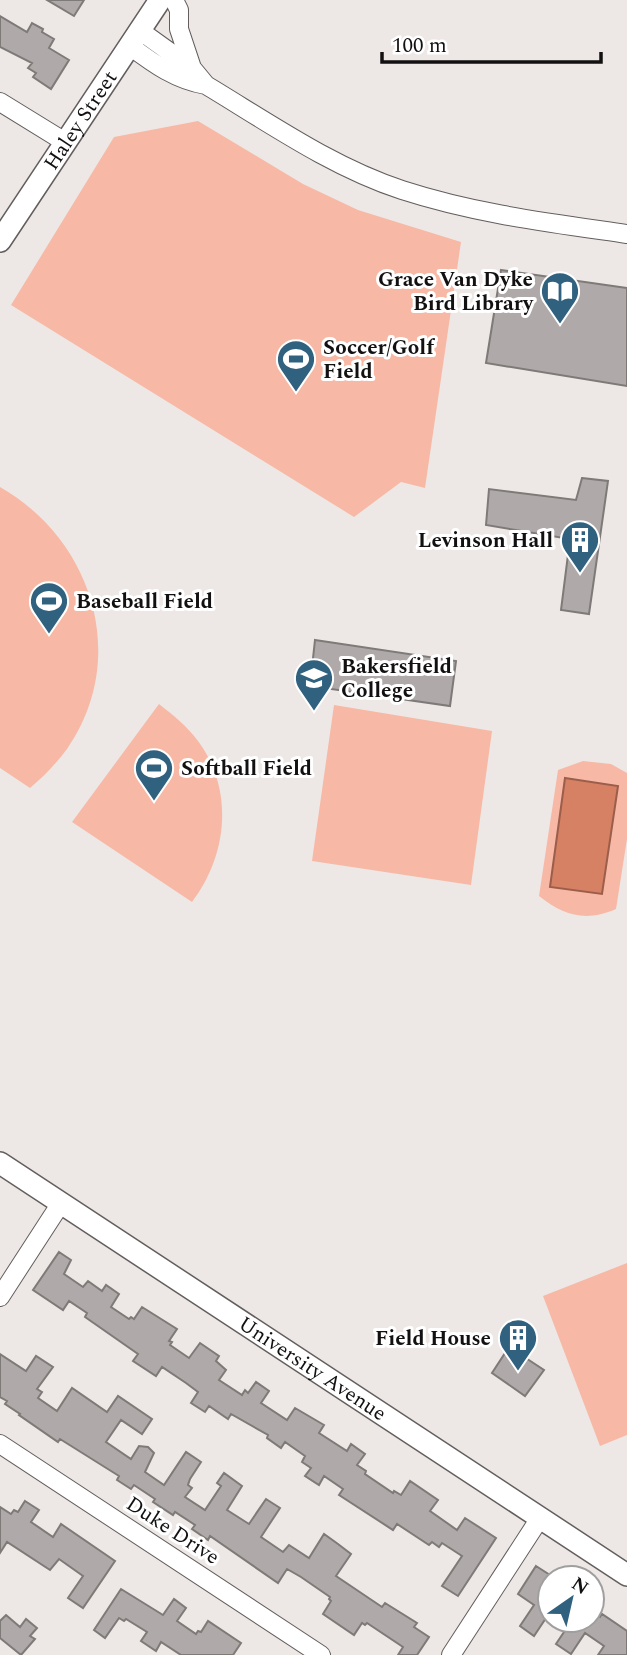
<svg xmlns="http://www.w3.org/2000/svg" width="627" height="1655" font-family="Spectral,serif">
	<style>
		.green { fill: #f7b9a5 }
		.water { fill: #d68064; stroke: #9b5e4b; stroke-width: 2 }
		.building { fill: #afaaa9; stroke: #7e7a78; stroke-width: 2 }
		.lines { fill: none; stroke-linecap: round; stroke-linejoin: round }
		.minor-casing { stroke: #635e5d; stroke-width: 20 }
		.tertiary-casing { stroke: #635e5d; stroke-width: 24 }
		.minor { stroke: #fff; stroke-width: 18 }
		.tertiary { stroke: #fff; stroke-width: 21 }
		.labels { text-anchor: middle; stroke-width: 6; stroke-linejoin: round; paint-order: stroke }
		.street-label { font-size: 21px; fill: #121010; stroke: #fff }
		.poi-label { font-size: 21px; font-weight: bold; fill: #121010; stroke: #fff; text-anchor: start }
	</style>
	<rect width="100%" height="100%" fill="#ede8e6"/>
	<!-- green -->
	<path class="green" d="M198,121L303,184L358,210L461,242L425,488L401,482L354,517L11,305L114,137Z
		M0,487C93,540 130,658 67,749C56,764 44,776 30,788L0,768Z
		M159,704C173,715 187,726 198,741C234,789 228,855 192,902L72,822Z
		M334,705L492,731L471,885L312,861Z
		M583,761L611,764L627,773V839L616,909C586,922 564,916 539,896L558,770Z
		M627,1263V1435L600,1446L543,1296Z"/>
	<!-- water -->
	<path class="water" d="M565,778L618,786L602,894L550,887Z"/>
	<!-- building -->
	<path class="building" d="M47,0H84L74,16Z
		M0,16L27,32L32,23L43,29L42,32L54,39L49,48L69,60L51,89L33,77L36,73L28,68L32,63L0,47Z
		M501,270L627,288V386L486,363Z
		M582,478L608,481L589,614L561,610L570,539L486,525L489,489L576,500Z
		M315,640L456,661L450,706L310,686Z
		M59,1252L71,1260L64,1274L83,1287L88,1281L102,1291L106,1285L119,1294L111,1307L129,1319L131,1317L134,1319L142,1307L177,1329L169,1341L172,1342L170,1345L189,1358L200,1343L219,1356L216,1361L226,1370L219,1380L242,1395L245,1390L248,1393L256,1382L269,1391L261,1403L287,1420L295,1408L324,1425L319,1433L347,1451L351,1444L365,1454L357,1465L366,1471L365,1474L393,1493L394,1491L401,1495L410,1481L438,1500L430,1511L457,1530L465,1518L496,1538L458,1596L442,1586L462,1556L442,1543L439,1547L432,1542L429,1545L397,1524L393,1530L339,1495L343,1489L324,1476L319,1485L305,1476L311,1468L302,1462L305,1456L285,1442L281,1448L267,1438L268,1435L231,1414L228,1419L209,1406L205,1412L191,1403L198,1392L186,1383L162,1367L156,1376L133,1361L138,1354L85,1317L87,1313L69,1301L63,1310L33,1290Z
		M509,1347L544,1370L525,1396L492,1373Z
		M0,1354L26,1371L36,1356L53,1367L37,1389L42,1392L38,1398L57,1411L72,1388L107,1412L118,1396L152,1419L142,1434L121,1420L106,1442L131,1459L139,1446L148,1447L154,1453L145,1472L164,1485L186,1452L201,1462L190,1479L188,1485L192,1488L185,1497L205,1510L221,1486L217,1483L224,1473L242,1486L227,1510L249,1524L266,1499L280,1508L261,1537L283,1552L289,1545L309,1558L324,1534L338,1544L351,1554L336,1576L382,1607L385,1603L417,1623L414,1627L429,1637L417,1655H398L403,1647L367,1623L365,1625L362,1623L354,1635L323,1614L331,1601L329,1599L330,1597L301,1577L287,1569L278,1583L210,1536L208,1540L192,1529L195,1525L175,1512L173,1515L153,1502L155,1499L134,1485L131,1489L117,1480L119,1476L60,1439L58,1442L19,1415L20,1414L5,1404L7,1401L0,1397Z
		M25,1501L39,1510L31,1522L53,1537L61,1524L115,1561L83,1608L68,1598L83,1576L59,1559L50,1570L7,1542L0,1553V1507L11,1514L14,1510L18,1512Z
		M536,1566L550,1575V1612L534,1636L520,1626L534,1605L518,1594Z
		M121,1589L163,1615L174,1599L186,1608L177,1621L196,1634L198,1631L201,1632L208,1621L241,1643L233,1655H181L161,1642L156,1651L141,1641L147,1632L126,1619L124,1621L119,1618L105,1638L94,1630Z
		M592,1612L600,1617L602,1614L627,1631V1655H598L604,1646L585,1633L571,1654L556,1644L570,1623L566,1620H592Z
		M6,1615L20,1627L26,1619L37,1628L30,1636L35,1639L21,1655L0,1638V1621Z"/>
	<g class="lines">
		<!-- minor casing -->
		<g class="minor-casing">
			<path id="minor" d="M174,0L179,10V29L192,68
				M139,30L192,68L206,85C269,123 332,167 402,190C476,214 551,223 627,234
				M130,46C154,64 176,80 206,85
				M0,102L65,142
				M0,1297L61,1203
				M0,1444L321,1655
				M451,1655L540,1518"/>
		</g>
		<!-- tertiary casing -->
		<g class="tertiary-casing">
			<g id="tertiary">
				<path id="s1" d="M0,241L160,0"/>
				<path id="s2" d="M0,1163L627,1575"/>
			</g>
		</g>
		<!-- minor -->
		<use href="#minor" class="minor"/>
		<!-- tertiary -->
		<use href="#tertiary" class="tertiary"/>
	</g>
	<!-- icons -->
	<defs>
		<g id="library-pin" transform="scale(2.0125)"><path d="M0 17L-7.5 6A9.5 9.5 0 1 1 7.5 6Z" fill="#30617f" stroke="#fff"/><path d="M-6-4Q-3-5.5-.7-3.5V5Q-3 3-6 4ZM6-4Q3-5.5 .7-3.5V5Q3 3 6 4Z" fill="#fff"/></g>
		<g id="stadium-pin" transform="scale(2.0125)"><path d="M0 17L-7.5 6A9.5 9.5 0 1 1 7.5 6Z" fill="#30617f" stroke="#fff"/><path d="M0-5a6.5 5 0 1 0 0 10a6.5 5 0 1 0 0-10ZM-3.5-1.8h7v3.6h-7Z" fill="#fff"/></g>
		<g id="building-pin" transform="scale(2.0125)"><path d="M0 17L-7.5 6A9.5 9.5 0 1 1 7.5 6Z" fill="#30617f" stroke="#fff"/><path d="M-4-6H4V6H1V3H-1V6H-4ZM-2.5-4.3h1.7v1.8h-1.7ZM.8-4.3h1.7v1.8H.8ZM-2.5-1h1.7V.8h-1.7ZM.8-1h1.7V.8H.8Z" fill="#fff"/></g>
		<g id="university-pin" transform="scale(2.0125)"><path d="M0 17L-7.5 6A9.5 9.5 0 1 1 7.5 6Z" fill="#30617f" stroke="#fff"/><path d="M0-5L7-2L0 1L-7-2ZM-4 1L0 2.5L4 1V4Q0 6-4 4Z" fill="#fff"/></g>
	</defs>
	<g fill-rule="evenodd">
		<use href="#library-pin" x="560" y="291"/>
		<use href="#stadium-pin" x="296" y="359"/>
		<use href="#building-pin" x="580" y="540"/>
		<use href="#stadium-pin" x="49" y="601"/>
		<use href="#university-pin" x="314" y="678"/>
		<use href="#stadium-pin" x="154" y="768"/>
		<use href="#building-pin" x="518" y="1338"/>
	</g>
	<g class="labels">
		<!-- street labels -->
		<g class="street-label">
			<text dy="7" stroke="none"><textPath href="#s1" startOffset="145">Haley Street</textPath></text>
			<text dy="7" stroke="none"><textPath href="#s2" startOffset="374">University Avenue</textPath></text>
			<text transform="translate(173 1530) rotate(33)" y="7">Duke Drive</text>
		</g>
		<!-- poi labels -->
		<g class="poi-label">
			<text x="533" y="286" text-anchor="end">Grace Van Dyke<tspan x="533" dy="24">Bird Library</tspan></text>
			<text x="323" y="354">Soccer/Golf<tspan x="323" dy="24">Field</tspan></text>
			<text x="553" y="547" text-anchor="end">Levinson Hall</text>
			<text x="76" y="608">Baseball Field</text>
			<text x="341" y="673">Bakersfield<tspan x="341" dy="24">College</tspan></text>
			<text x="181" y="775">Softball Field</text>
			<text x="491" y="1345" text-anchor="end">Field House</text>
		</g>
	</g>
	<!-- north arrow -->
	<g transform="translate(571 1599) rotate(34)"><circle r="33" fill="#ffffff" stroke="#a09f9f" stroke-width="2"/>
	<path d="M0-5L12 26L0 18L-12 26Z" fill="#30617f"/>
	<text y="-10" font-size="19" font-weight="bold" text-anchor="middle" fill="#121010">N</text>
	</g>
	<!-- scale -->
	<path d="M382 52v10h219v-10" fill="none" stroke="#121010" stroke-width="3.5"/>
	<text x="392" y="52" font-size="21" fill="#121010" stroke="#ffffff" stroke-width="5" paint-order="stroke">100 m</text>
</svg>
